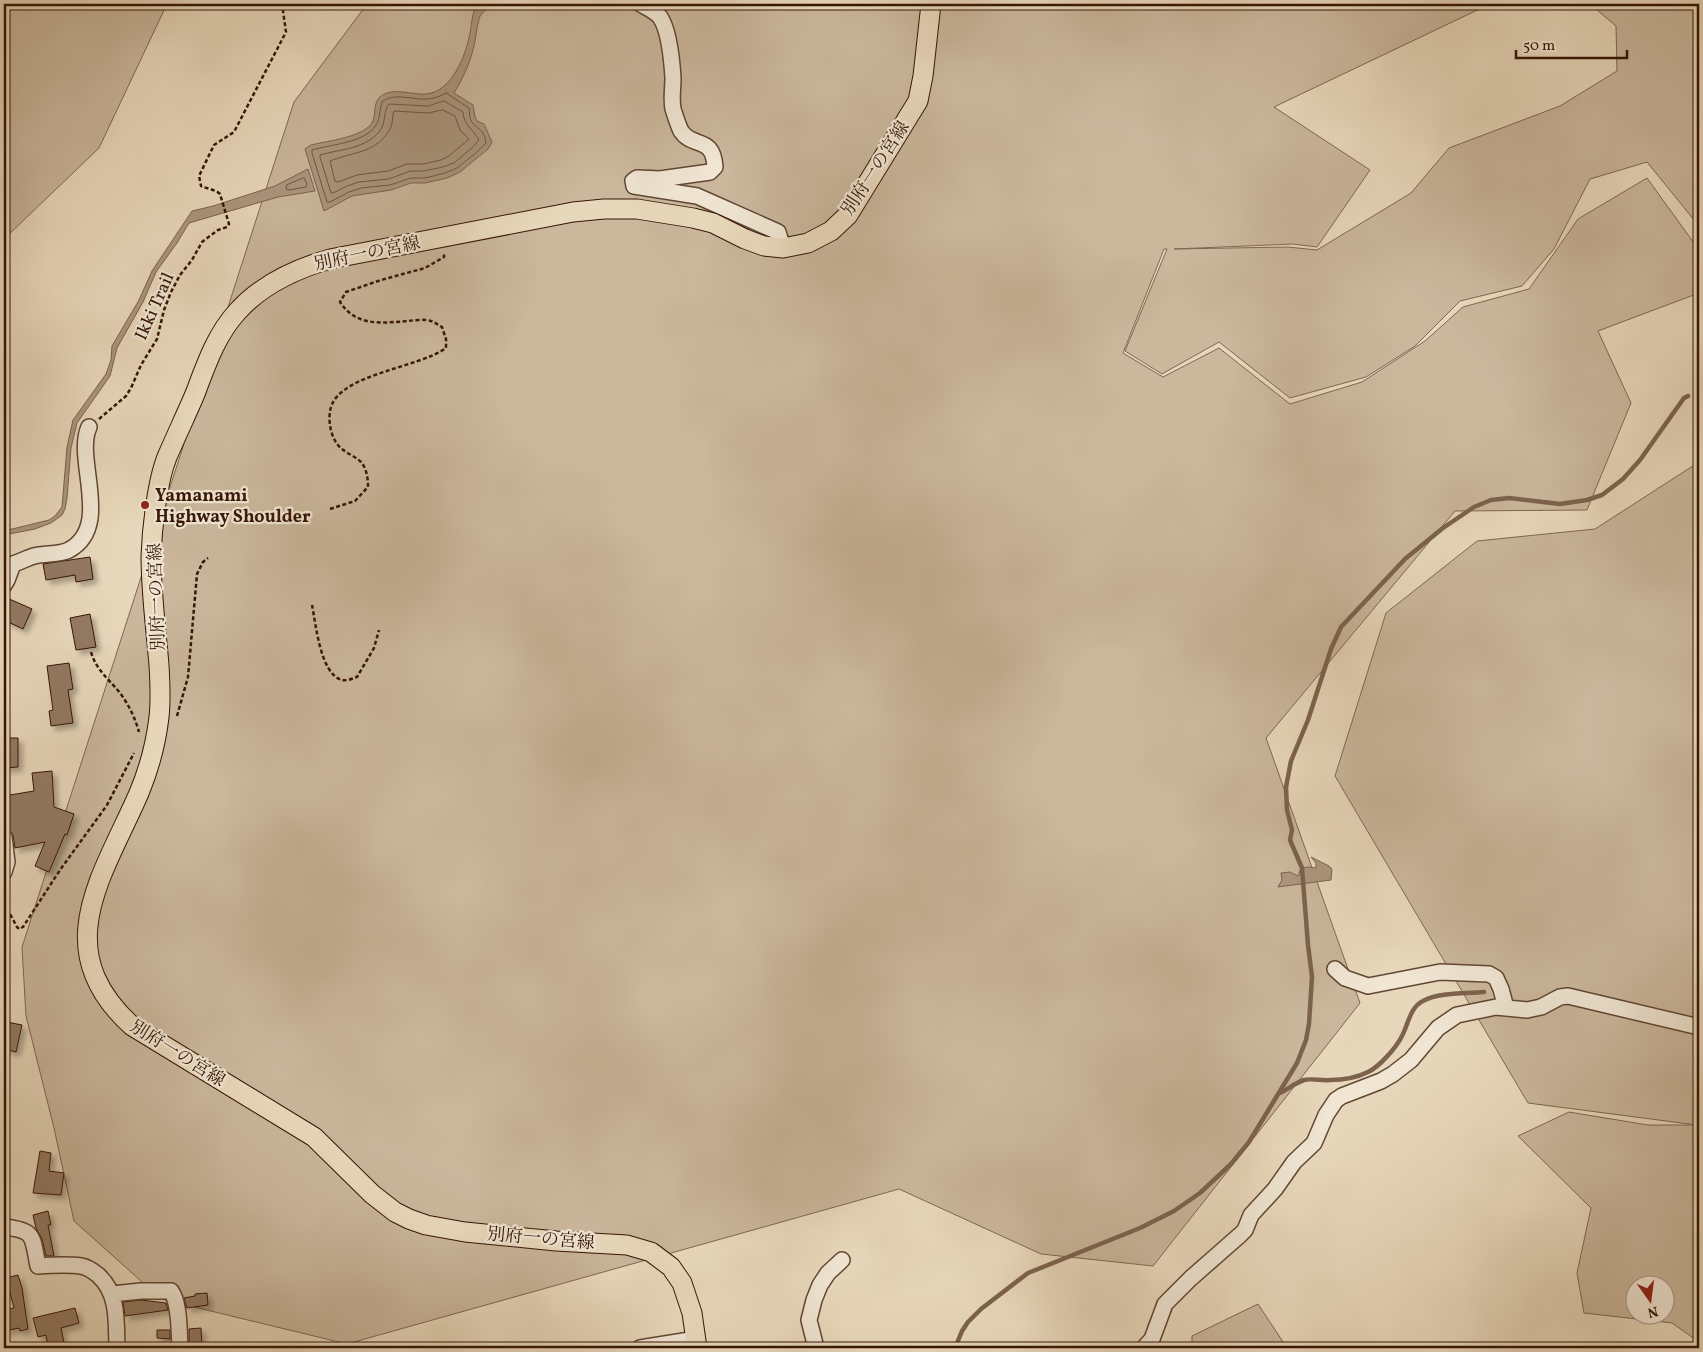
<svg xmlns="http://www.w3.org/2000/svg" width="1703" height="1352" font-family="Vollkorn,'Noto Serif JP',serif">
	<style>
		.green { fill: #cab79c; stroke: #806651; fill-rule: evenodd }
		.water { fill: #ab967d; stroke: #7c624d }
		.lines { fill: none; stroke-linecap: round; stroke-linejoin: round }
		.shore { stroke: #705642; stroke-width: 1 }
		.stream { stroke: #7c624d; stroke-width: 4.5 }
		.building { fill: #937a64; stroke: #361506; filter: url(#shadow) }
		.minor-casing { stroke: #624633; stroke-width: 18 }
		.major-casing { stroke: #361506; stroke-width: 21 }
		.path { stroke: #361506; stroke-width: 2.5; stroke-dasharray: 4 2.5; stroke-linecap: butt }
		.minor { stroke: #f0e6d3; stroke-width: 15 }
		.major { stroke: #e8d8bb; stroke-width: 19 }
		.poi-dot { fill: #8f2418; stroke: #f0e6d3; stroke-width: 2 }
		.labels { text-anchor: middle; stroke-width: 4.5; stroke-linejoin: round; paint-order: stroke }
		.street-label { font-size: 18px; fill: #361506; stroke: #f0e6d3 }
		.poi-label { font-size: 18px; font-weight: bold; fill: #361506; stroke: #f0e6d3; text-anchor: start }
	</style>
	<defs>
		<filter id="shadow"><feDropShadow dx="4.5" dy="4.5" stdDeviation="2.5" flood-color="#0004"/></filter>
	</defs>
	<rect width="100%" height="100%" fill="#e8d8bb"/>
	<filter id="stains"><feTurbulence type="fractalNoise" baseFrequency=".004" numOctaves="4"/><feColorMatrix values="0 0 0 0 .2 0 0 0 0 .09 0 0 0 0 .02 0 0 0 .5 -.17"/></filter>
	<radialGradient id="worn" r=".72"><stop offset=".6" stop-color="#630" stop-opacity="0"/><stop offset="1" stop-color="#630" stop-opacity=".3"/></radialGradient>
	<!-- green -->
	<path class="green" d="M4,4H167L99,148L4,239Z
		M367,4H1490L1274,107L1370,170L1317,247L1293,244L1174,249L1288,247L1317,250L1411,193L1449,148L1560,106L1617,71L1616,26L1590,4H1699V226L1647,162L1590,179L1554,249L1522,286L1460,301L1415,346L1366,377L1290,398L1219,342L1162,374L1125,351L1167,249H1164L1123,353L1163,377L1219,348L1290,404L1362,382L1425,341L1463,307L1529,289L1578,219L1647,178L1699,250V293L1598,331L1631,403L1587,510L1455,511L1266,738L1360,1003L1153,1266L1041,1254L899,1189L347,1344L161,1299L74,1221L54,1128L26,1016L22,947L294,102Z
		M1699,462V1342L1672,1323L1584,1313L1577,1273L1591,1208L1518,1136L1569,1112L1648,1125H1697L1528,1103L1335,776L1386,613L1477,541L1595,529ZM1636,1284H1666V1314H1636Z
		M1258,1304L1287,1348H1192V1336Z"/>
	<!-- water -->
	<path class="water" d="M477,4H490C488,10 481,12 479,19C476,29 476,40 473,50C469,65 462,80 454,93L473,105L475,117L477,121L484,124L492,142L488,149L460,172L447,178L425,183H411L391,190L352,196L324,211L305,149L311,145C327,141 366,137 373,121C376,113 373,102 381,96C394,87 411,95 426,94C452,92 466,55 470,33C472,23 472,13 477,4Z
		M308,169L315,191L278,197L189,223L177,243L156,272L143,302L117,348L110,376L77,423L71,448L67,498L65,509L62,515L51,523L35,529L4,535V531L49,520L55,516L62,507L67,447L73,420L106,374L111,360L112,346L139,300L152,271L192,211L213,206L275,186Z
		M1311,857L1329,866L1332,869L1331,880L1278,887L1282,880L1281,873L1290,872L1298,876L1301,868L1308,867L1316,868V863Z"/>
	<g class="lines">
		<!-- shore -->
		<path class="shore" d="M446,93L469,108C470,113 469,117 471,121C477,130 484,128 486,143L477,152L457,168L445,173L425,178H411L390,185L361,188L349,192L330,202H327L312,153V150C331,144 370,143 378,121C380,115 380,108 382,102C394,92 412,100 426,99C434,99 440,96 446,93Z
			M444,101L463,112C464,126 473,129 479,140L473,147L454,163L443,167L424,171H410L389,179L359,182L347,186L333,193H331L320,157V155C340,149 368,149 381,129C386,121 383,111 389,104L428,106Z
			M443,110L455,116L460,130L469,139L449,156L441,160L423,164H407L388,171L357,175L338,182L335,181L330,161C352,152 379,153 391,127C393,122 392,116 394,111L428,113Z
			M304,178L307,184L306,187L289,190L286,189L287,185Z"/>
		<!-- stream -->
		<path class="stream" d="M1280,1093C1288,1089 1295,1083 1304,1080C1313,1078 1321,1081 1330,1080C1343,1080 1356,1078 1368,1072C1379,1067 1396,1048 1402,1036C1408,1025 1410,1007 1423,1001C1440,992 1465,994 1484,992
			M955,1348L962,1331L968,1322L981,1309L1028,1273L1140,1228L1174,1211L1200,1193L1231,1164L1249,1142L1297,1063L1306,1040L1309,1024L1312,977L1308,945L1302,868L1290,840L1292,830L1287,810L1286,787L1291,761L1308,720L1331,649L1341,627L1405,559L1443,528L1474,507L1491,500L1509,498L1560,504L1587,500L1602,495L1623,479L1640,460L1684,398L1688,396"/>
	</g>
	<!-- building -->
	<path class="building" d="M90,557L93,579L76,582L75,575L46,580L43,564Z
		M7,598L32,609L23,629L4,620V604Z
		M90,614L96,647L76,650L70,618Z
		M69,663L73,689L68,690L73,723L51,726L49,711L53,710L47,666Z
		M4,738H18V767L4,768Z
		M52,771L54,807L74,814L67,835L65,834L49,872L35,866L45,842L15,848L13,835L8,829L4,796L34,791L32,773Z
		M7,1022L22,1025L16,1052L4,1049V1037Z
		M40,1151L51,1153L49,1171L64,1173L61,1195L33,1193Z
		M48,1211L51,1225H48L54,1256H46L42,1239L36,1228L33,1215Z
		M18,1275L22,1288L28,1329L20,1331L19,1328L4,1331V1310L14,1308L6,1278Z
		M207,1293L208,1305L187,1308L184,1298L195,1296V1294Z
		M141,1300L166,1303L168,1310L125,1316L123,1302Z
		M75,1308L79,1323L61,1328L65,1348H48L46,1335L38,1337L33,1318Z
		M201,1328L202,1348H189V1329Z
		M157,1330H170V1339L157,1338Z"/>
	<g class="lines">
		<!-- minor casing -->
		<g class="minor-casing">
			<path id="minor" d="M641,4C647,8 655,11 660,17C669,30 672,62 673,78C673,88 671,99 673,109C675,115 678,125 681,131C693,149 713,135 715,167L710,172L660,179L637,178L633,181L634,186L697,196L778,232L783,248
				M4,585L7,580L13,564C20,562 27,558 34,556C45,553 59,555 69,550C113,526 74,459 89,427
				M4,837L7,862L4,872
				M1335,969L1345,978L1368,986L1440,972L1489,974L1496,978L1501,989L1506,1008
				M4,1227C36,1230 32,1237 38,1266C52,1265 67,1264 81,1266C88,1267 93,1271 98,1275C119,1294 116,1322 117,1348
				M112,1294L141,1291H171C180,1303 179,1333 180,1348
				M640,1348L696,1339
				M816,1348L809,1320L814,1300L820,1285L828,1273L842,1260
				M1144,1348L1152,1339L1165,1304L1191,1278L1240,1235L1245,1230L1251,1215L1275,1189L1294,1162L1314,1143L1326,1115L1336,1100L1342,1096L1381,1081L1393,1074L1411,1060L1438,1028L1457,1015L1496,1007L1527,1010L1541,1007L1560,997L1568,996L1699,1027"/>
		</g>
		<!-- major casing -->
		<g class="major-casing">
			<path id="major" d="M697,1348L692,1313L682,1283L671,1267L651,1252L627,1245L556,1241L465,1232L426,1225L409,1219L395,1212L372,1194L314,1137L132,1026C47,949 103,876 139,793C149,769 156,743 159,717C161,700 160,682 159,665C156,629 151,592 151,556C152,529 157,482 167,457C176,436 186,415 195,394C206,365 216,335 237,312C261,285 295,269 330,259L573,212L604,209H637L693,218L713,223L745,239L764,246L783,248L808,243L831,231L848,215L918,101L923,76L931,4"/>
		</g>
		<!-- path -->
		<path class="path" d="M99,419L126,396L131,388L141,365L157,339L164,310L171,292L180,275L192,260L202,242L218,230L227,227L229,224L220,194C215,189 207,189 201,186L199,176L214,145L234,132L286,32L282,4
			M330,509L355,501L368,487C368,479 367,469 361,462C356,457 348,454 342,449C331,441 327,420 331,407C341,374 418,368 446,348V339L442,327C438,325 435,322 431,321C425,319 415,320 408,321C382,323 356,327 340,302L346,292L381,280L425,268L444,257V254
			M312,605C316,624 320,674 342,680C346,681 352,679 357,677L374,648L379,630
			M91,652C96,670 109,679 120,693C129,705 135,718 139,732
			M177,716L188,677L197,574L203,562L208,558
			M4,903L17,927L19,929L23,927L60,870L107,805L134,753"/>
		<!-- minor -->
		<use href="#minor" class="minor"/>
		<!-- major -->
		<use href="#major" class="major"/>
	</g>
	<!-- markers -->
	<circle class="poi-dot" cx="145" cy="505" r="5"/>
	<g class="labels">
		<!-- street labels -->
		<g class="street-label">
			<text transform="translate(875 168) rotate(-57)" y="6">別府一の宮線</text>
			<text transform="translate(367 253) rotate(-12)" y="6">別府一の宮線</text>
			<text transform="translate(154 306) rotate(-66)" y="6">Ikki Trail</text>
			<text transform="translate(156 597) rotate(-92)" y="6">別府一の宮線</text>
			<text transform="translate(178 1053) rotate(32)" y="6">別府一の宮線</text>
			<text transform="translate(541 1238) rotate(5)" y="6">別府一の宮線</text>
		</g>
		<!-- poi labels -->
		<g class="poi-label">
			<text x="155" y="501">Yamanami<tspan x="155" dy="21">Highway Shoulder</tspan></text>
		</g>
	</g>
	<!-- margin -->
	<rect width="1703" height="1352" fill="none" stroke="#e8d8bb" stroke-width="20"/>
	<rect x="5" y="5" width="1693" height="1342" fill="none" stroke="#361506" stroke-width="2.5"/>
	<rect x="10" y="10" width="1683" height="1332" fill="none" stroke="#361506"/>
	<!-- north arrow -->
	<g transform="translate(1650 1300) rotate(166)"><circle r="24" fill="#f0e6d3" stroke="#a69281"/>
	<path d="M0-4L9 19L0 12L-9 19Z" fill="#8f2418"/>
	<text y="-8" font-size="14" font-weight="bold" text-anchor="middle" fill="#361506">N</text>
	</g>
	<!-- scale -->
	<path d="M1516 50v8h111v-8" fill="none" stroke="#361506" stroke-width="2.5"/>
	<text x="1523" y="50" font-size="15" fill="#361506" stroke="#f0e6d3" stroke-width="4" paint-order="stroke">50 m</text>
	<rect width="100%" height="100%" filter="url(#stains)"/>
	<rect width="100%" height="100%" fill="url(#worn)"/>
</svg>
